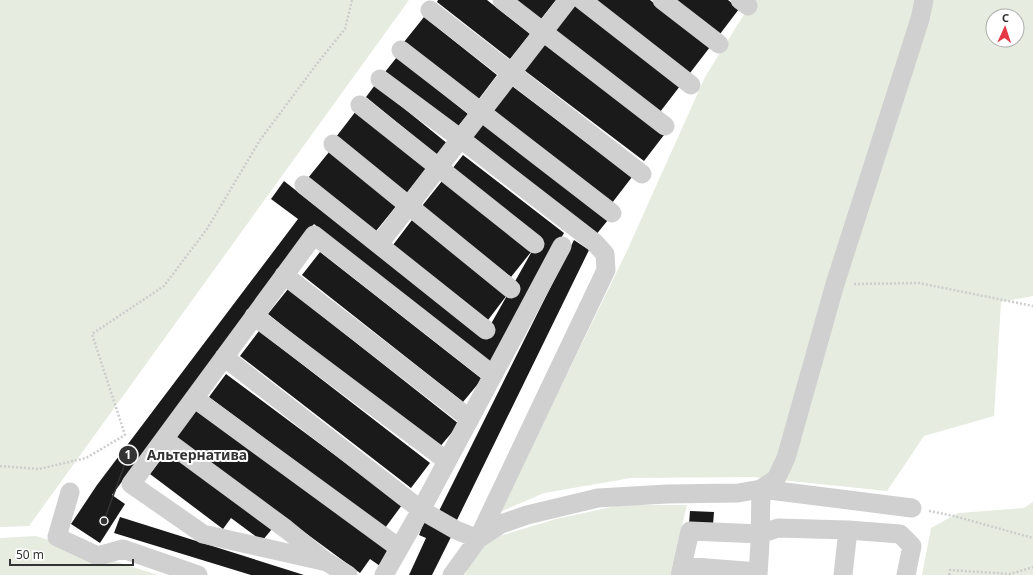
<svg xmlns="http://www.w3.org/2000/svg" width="1033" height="575" font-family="'Noto Sans',sans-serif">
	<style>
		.green { fill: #e6ecdf; fill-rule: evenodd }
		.building { fill: #1a1a1a }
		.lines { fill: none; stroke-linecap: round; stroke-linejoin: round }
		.path { stroke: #cdcdcd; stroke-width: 2.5; stroke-dasharray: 2 2; stroke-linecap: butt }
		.minor { stroke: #d0d0d0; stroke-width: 19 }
		.leader { fill: none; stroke: #333; stroke-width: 1.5 }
		.callout-dot { fill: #333; stroke: #fff; stroke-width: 1.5 }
		.mark-label { font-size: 12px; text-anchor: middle; font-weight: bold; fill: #fff }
		.callout-label { font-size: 14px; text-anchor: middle; font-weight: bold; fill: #333; stroke: #fff; stroke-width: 4; stroke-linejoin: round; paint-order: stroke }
	</style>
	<rect width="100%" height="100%" fill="#fff"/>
	<!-- green -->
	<path class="green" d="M0,0H409L29,526L0,527Z
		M753,0H1033V296L1001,302L994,416L924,436L887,491L753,477L631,478L544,493L500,512L626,253L705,77ZM993,16H1017V40H993Z
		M1033,502V575H922L931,528L958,513L1024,508Z
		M621,505H687L670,575H465L480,542L556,519Z
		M36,536L158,575H0V538Z"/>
	<!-- building -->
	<path class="building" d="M438,0H487L530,34L510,59L437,2Z
		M516,0H556L541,19Z
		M596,0H650L710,47L690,73Z
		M675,0H728L739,9L720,34Z
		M574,5L680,86L660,112L554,31Z
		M424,17L497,75L478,100L404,42Z
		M544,44L664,135L644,161L524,70Z
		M397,57L468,114L456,129L385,72Z
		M375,85L448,144L438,156L366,97Z
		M512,86L632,177L612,203L492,112Z
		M356,111L427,167L407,193L336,137Z
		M482,123L608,220L595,236L470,139Z
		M329,152L397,205L376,231L308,178Z
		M463,155L564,233L489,364L314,224L112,495L125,504L100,543L71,524L97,485L298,219L271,199L284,181L483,338L540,237L452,169Z
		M442,181L531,252L511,277L422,206Z
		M412,220L507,295L488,320L393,245Z
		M574,240L589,250L456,522L438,513Z
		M320,252L482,379L463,402L302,275Z
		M288,289L459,424L438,449L268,314Z
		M259,331L430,463L411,488L240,356Z
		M226,374L402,505L385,528L209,397Z
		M193,406L391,551L380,566L370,559L360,573L172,435Z
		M168,450L272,529L262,541L231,518L223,529L150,474Z
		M690,511L714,512L713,525L689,524Z
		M120,517L304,575H251L114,533Z
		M424,522L451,537L432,575H409L426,538L419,535Z"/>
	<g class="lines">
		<!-- path -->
		<path class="path" d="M854,284L919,283L1033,306
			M0,466L39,469L86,458L125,435L92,334L164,286L207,229L260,140L319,61L345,29L352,0
			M929,511L954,516L1033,538
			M949,575L950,570L1010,574L1033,567"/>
		<!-- minor -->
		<path class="minor" d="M502,0L665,126
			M582,0L691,85
			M662,0L719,44
			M740,0L748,6
			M430,10L642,174
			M401,50L612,213
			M360,105L535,244
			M333,144L511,289
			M304,185L486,330
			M379,244L568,0
			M284,275L470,419
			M254,316L447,461
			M224,357L421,510L456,530L478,539L606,270L605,254L594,242L461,139L380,79
			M194,398L399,548
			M164,439L286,529L324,560
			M761,489L776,479L786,458L835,284L920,19L924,0
			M70,492L57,537L98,556L123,549L198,575
			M682,566L758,572
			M348,575L327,562L203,534L131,484L314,235L493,375
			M384,575L421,510L562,246
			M452,575L478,539L501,524L527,515L598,498L667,494L738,493L761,489L912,508
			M680,575L690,531L760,534L778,528L848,530
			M758,575L760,543L761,489
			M843,575L848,530L900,534L912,546L906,575"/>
	</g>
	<!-- callouts -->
	<path class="leader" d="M104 521L128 455"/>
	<g class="callout-dot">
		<circle cx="104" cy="521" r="4"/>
		<circle cx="128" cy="455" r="10"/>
	</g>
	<g class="mark-label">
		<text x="128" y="459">1</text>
	</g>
	<g class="callout-label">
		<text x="197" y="460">Альтернатива</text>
	</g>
	<!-- north arrow -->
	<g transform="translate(1005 28) rotate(3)"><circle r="19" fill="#ffffff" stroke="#adadad"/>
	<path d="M0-3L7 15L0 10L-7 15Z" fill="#e63946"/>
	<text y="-6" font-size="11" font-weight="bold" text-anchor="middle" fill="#333333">С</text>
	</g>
	<!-- scale -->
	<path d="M10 559v6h123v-6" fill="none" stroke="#333333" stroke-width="2"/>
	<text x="16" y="559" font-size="12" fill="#333333" stroke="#ffffff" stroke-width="3" paint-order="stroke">50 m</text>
</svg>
